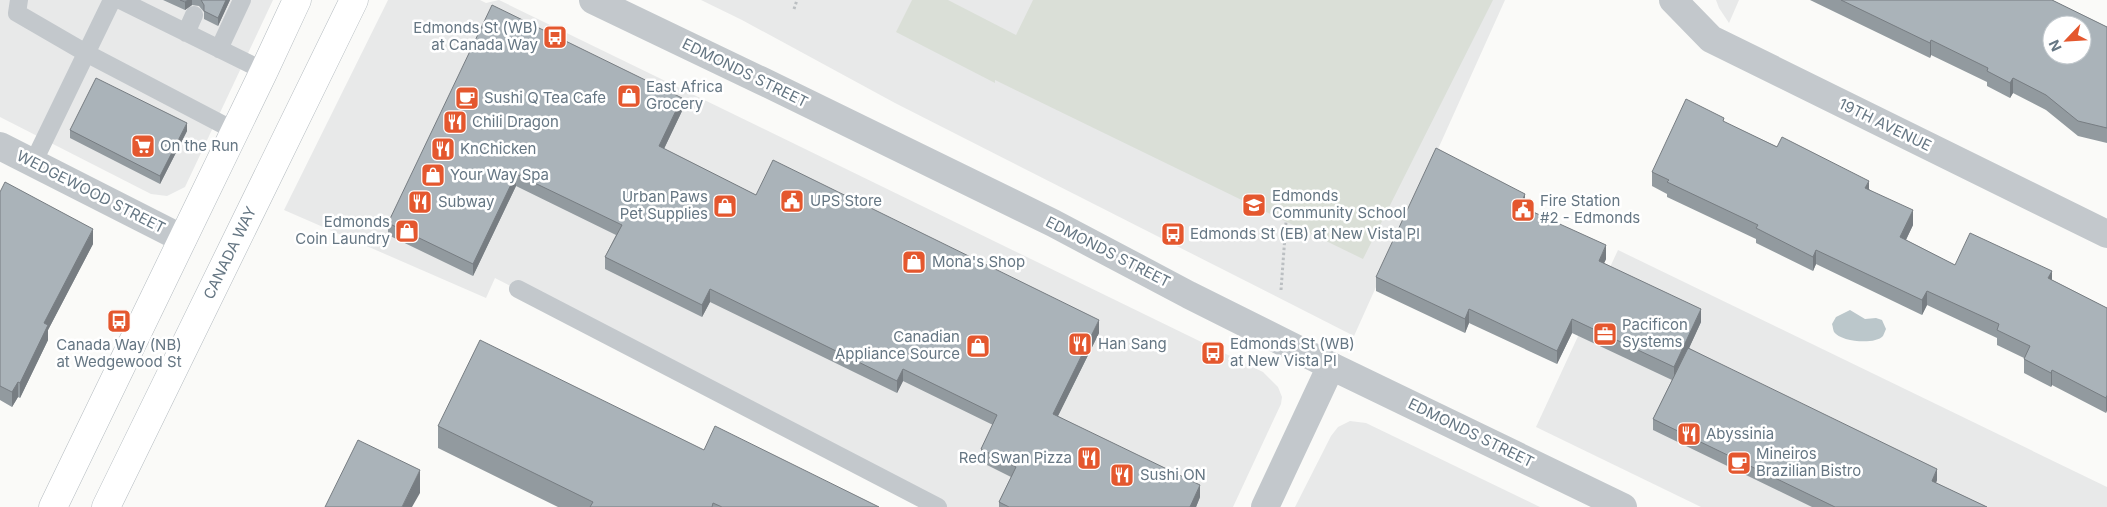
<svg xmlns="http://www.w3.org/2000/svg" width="2107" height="507" font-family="Inter,sans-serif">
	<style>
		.built { fill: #e8e9e9 }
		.green { fill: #dadfd7 }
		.water { fill: #bbc7cb }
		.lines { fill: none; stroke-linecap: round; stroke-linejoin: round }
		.secondary-casing { stroke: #b3babf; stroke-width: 29 }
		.path { stroke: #bbbfc2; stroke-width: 3; stroke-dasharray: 2.5 2.5; stroke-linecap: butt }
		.service { stroke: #c3c8cc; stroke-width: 18 }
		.minor { stroke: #c3c8cc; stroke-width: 28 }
		.tertiary { stroke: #c3c8cc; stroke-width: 28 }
		.secondary { stroke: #fff; stroke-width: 28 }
		.wall { fill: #929a9f }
		.shaded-wall { fill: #777d82 }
		.building { fill: #aab3b9; stroke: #777d82; fill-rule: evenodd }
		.labels { text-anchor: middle; stroke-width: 5; stroke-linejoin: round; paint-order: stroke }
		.poi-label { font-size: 15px; fill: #657683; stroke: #fff; text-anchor: start }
		.street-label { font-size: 15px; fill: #657683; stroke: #fff }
	</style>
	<rect width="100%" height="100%" fill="#fafaf8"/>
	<!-- built -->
	<path class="built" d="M0,0H273L185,187L167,196L151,194L0,117Z
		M388,0H480L486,3L499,0L1263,372L1278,387L1282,397L1281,404L1233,507H938L495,278L486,298L284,210Z
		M701,0H1505L1354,336L895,103L742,20Z
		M1716,0H1739L1729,23L1719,8Z
		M1618,250L2107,487V507H1701L1536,427Z
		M1350,421L1366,423L1540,507H1295L1331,436L1338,427Z"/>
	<!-- green -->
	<path class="green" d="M912,0H948L1016,35L1033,0H1493L1363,259L995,80V83L896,32Z"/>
	<!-- water -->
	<path class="water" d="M1850,310L1865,319L1876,318L1882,320L1886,329C1885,331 1884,334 1883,336C1875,345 1841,342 1834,332C1833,330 1833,327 1832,324L1836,317Z"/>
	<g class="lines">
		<!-- secondary casing -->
		<g class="secondary-casing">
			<path id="secondary" d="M53,507L264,71L297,0
				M106,507L354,0"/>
		</g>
		<!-- path -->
		<path class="path" d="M794,9L797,0
			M1281,290L1286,222"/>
		<!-- service -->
		<path class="service" d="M19,0L17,13L86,53L235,131
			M120,0L264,71
			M186,33L194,15
			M219,49L242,0
			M33,163L112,0
			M518,289L938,507"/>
		<!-- minor -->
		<path class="minor" d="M1673,0L1711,39L2107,234
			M0,146L183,239
			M1265,507L1331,366"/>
		<!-- tertiary -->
		<path class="tertiary" d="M593,0L760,80L1053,223L1189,295L1331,366L1623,507"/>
		<!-- secondary -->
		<use href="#secondary" class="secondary"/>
	</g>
	<!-- wall -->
	<path class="wall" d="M163,0H230L218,26L204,19V12L199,6L192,5L185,10Z
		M1810,0H2052L2107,27V143L2078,136L2046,110L2013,93L2010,98L1987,86V82L1931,55L1930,58Z
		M682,111L664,149L756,195L1099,333L1058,416L1200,497L1196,507H999V502L1011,477L981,462V449L993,425L903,381L897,393L710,302L702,317L605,269V257L616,235L516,186L473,276L388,235V223Z
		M1724,122L1869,189L1913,225L1906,240L1955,265L2052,280L2107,308V410L2106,413L2052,385L2051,387L2024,373V358L1997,345V338L1927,305L1922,315L1816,264L1813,271L1756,243V239L1667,197V194L1652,186V172Z
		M70,130L187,131L160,184L70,138Z
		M0,192L93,244L48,330V340L20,398L18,397L12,407L0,400Z
		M1525,207V208L1606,259L1604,263L1701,322L1689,348L1937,480L1936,483L1987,507H1812L1653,430V419L1672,380L1572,333L1557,364L1469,323L1465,333L1376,291V277Z
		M438,426L704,450L879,507H558L438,448Z"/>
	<!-- shaded-wall -->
	<path class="shaded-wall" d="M188,0H192V5L185,10V2Z
		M226,0H230L218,26V18Z
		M1931,40V55L1930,58V43Z
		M2013,78V93L2010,98V83Z
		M682,98V111L659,159V146Z
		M187,123V131L160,184V176Z
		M516,174V186L473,276V264Z
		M1869,181V195L1865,188Z
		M1525,194V207L1520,219V206Z
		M1913,210V225L1900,252V237Z
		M93,229V244L48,330V340L20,398V383L44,323Z
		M1606,245V259L1599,274V261Z
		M1816,250V264L1813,271V257Z
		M2052,271V286L2048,278Z
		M710,289V302L702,317V305Z
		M1927,291V305L1922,315V300Z
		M1469,309V323L1465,333V319Z
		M1701,309V322L1674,381V367Z
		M1572,319V333L1557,364V351Z
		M1099,320V333L1053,426V414Z
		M903,369V381L897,393V381Z
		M2052,370V385L2051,387V373Z
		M18,382V397L12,407V392Z
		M2107,395V410L2106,413V398Z
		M1937,469V480L1932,492V481Z
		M420,470V493L412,507H402Z
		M1200,485V497L1196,507H1190Z"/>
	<!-- building -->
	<path class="building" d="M180,0H188L185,2Z
		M201,0H226L218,18L204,11V5Z
		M1841,0H2052L2107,27V128L2078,121L2046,95L2013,78L2010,83L1987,71L1988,68L1931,40L1930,43ZM2052,25H2082V55H2052Z
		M492,5L682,98L659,146L756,195L773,160L1099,320L1053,414L1200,485L1190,507H1009L999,502L1016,467L981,449L997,415L903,369L897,381L710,289L702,305L605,257L622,225L516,174L473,264L388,223Z
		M96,78L187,123L160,176L70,130Z
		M1686,99L1724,118L1723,121L1777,147L1782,137L1869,181L1865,188L1913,210L1900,237L1955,265L1970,233L2052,271L2048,278L2107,308V395L2106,398L2052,370L2051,373L2024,359L2030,346L1997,330L1999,324L1927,291L1922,300L1816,250L1813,257L1756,228L1758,225L1667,182L1669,180L1652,172Z
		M1436,148L1525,194L1520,206L1606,245L1599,261L1701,309L1674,367L1572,319L1557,351L1469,309L1465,319L1376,277Z
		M5,182L93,229L44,323L48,325L20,383L18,382L12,392L0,386V192Z
		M480,340L704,450L715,426L879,507H722L713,503L712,507H590L593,502L438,426Z
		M1688,348L1937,469L1932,481L1987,507H1835L1653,419Z
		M358,440L420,470L402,507H325Z"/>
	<!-- icons -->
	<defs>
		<g id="bus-square" transform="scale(1.25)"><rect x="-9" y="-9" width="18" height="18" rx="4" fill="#e4572e" stroke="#fff"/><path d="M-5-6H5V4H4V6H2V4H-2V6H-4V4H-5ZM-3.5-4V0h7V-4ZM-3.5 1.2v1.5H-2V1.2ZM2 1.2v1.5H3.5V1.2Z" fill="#fff"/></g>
		<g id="shop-square" transform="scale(1.25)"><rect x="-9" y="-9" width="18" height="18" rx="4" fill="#e4572e" stroke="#fff"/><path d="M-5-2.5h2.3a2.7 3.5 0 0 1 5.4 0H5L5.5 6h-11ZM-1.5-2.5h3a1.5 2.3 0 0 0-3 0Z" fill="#fff"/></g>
		<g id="cafe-square" transform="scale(1.25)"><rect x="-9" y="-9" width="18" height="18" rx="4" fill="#e4572e" stroke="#fff"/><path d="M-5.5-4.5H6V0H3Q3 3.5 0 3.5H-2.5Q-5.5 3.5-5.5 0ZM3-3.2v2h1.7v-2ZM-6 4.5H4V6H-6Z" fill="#fff"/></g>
		<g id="restaurant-square" transform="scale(1.25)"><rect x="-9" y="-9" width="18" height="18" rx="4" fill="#e4572e" stroke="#fff"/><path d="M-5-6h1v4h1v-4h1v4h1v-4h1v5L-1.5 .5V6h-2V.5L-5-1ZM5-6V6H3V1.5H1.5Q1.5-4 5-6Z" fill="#fff"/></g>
		<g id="supermarket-square" transform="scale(1.25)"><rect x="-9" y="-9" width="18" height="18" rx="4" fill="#e4572e" stroke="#fff"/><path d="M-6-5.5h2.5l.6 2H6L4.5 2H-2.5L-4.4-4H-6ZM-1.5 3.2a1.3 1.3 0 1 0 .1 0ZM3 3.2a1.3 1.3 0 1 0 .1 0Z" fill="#fff"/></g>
		<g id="civic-square" transform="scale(1.25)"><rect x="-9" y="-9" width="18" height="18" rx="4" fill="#e4572e" stroke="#fff"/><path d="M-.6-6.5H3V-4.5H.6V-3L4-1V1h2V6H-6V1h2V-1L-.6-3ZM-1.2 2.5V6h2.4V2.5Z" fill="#fff"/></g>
		<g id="school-square" transform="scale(1.25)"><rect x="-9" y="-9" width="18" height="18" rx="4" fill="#e4572e" stroke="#fff"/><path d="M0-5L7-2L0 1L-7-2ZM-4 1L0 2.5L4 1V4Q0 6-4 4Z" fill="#fff"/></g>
		<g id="office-square" transform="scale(1.25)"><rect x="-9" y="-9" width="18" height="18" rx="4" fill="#e4572e" stroke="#fff"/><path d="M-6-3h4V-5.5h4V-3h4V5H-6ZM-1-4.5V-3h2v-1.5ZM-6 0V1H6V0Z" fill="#fff"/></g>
	</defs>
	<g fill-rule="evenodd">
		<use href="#bus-square" x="555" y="37"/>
		<use href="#shop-square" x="629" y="96"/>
		<use href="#cafe-square" x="467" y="98"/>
		<use href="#restaurant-square" x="455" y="122"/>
		<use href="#supermarket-square" x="143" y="146"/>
		<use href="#restaurant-square" x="443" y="149"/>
		<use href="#shop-square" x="433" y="175"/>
		<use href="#civic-square" x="792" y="201"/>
		<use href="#restaurant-square" x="420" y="202"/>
		<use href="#school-square" x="1254" y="205"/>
		<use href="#shop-square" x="725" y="206"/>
		<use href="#civic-square" x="1523" y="210"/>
		<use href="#shop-square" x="407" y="231"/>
		<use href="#bus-square" x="1173" y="234"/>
		<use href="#shop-square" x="914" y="262"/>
		<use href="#bus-square" x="119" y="321"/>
		<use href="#office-square" x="1605" y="334"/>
		<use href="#restaurant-square" x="1080" y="344"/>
		<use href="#shop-square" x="978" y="346"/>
		<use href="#bus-square" x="1213" y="353"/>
		<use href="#restaurant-square" x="1689" y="434"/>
		<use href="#restaurant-square" x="1089" y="458"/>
		<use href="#cafe-square" x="1739" y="463"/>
		<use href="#restaurant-square" x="1122" y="475"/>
	</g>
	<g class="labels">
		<!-- poi labels -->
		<g class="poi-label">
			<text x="538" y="33" text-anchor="end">Edmonds St (WB)<tspan x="538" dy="17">at Canada Way</tspan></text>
			<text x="646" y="92">East Africa<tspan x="646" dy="17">Grocery</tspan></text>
			<text x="484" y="103">Sushi Q Tea Cafe</text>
			<text x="472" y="127">Chili Dragon</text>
			<text x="160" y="151">On the Run</text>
			<text x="460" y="154">KnChicken</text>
			<text x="450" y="180">Your Way Spa</text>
			<text x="1272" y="201">Edmonds<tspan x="1272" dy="17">Community School</tspan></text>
			<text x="708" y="202" text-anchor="end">Urban Paws<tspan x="708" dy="17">Pet Supplies</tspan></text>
			<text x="810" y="206">UPS Store</text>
			<text x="1540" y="206">Fire Station<tspan x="1540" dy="17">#2 - Edmonds</tspan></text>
			<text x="438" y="207">Subway</text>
			<text x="390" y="227" text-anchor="end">Edmonds<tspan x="390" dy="17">Coin Laundry</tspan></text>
			<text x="1190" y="239">Edmonds St (EB) at New Vista Pl</text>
			<text x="932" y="267">Mona's Shop</text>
			<text x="1622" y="330">Pacificon<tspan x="1622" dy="17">Systems</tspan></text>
			<text x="960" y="342" text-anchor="end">Canadian<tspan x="960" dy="17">Appliance Source</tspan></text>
			<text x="1098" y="349">Han Sang</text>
			<text x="1230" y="349">Edmonds St (WB)<tspan x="1230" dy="17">at New Vista Pl</tspan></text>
			<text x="119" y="350" text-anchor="middle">Canada Way (NB)<tspan x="119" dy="17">at Wedgewood St</tspan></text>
			<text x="1706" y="439">Abyssinia</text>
			<text x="1756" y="459">Mineiros<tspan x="1756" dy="17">Brazilian Bistro</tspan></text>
			<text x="1072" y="463" text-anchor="end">Red Swan Pizza</text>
			<text x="1140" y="480">Sushi ON</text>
		</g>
		<!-- street labels -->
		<g class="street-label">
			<text transform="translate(745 73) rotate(26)" y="5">EDMONDS STREET</text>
			<text transform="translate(1885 125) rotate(26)" y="5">19TH AVENUE</text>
			<text transform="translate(91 192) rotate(27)" y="5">WEDGEWOOD STREET</text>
			<text transform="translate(1108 252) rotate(27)" y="5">EDMONDS STREET</text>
			<text transform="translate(230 253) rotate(-64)" y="5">CANADA WAY</text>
			<text transform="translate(1471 433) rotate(26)" y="5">EDMONDS STREET</text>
		</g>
	</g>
	<!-- north arrow -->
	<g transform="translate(2067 40) rotate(245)"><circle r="24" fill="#ffffff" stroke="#c1c8cd"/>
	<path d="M0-4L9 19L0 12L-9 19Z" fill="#e4572e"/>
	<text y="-8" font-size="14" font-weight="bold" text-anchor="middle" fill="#657683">N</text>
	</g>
</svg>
